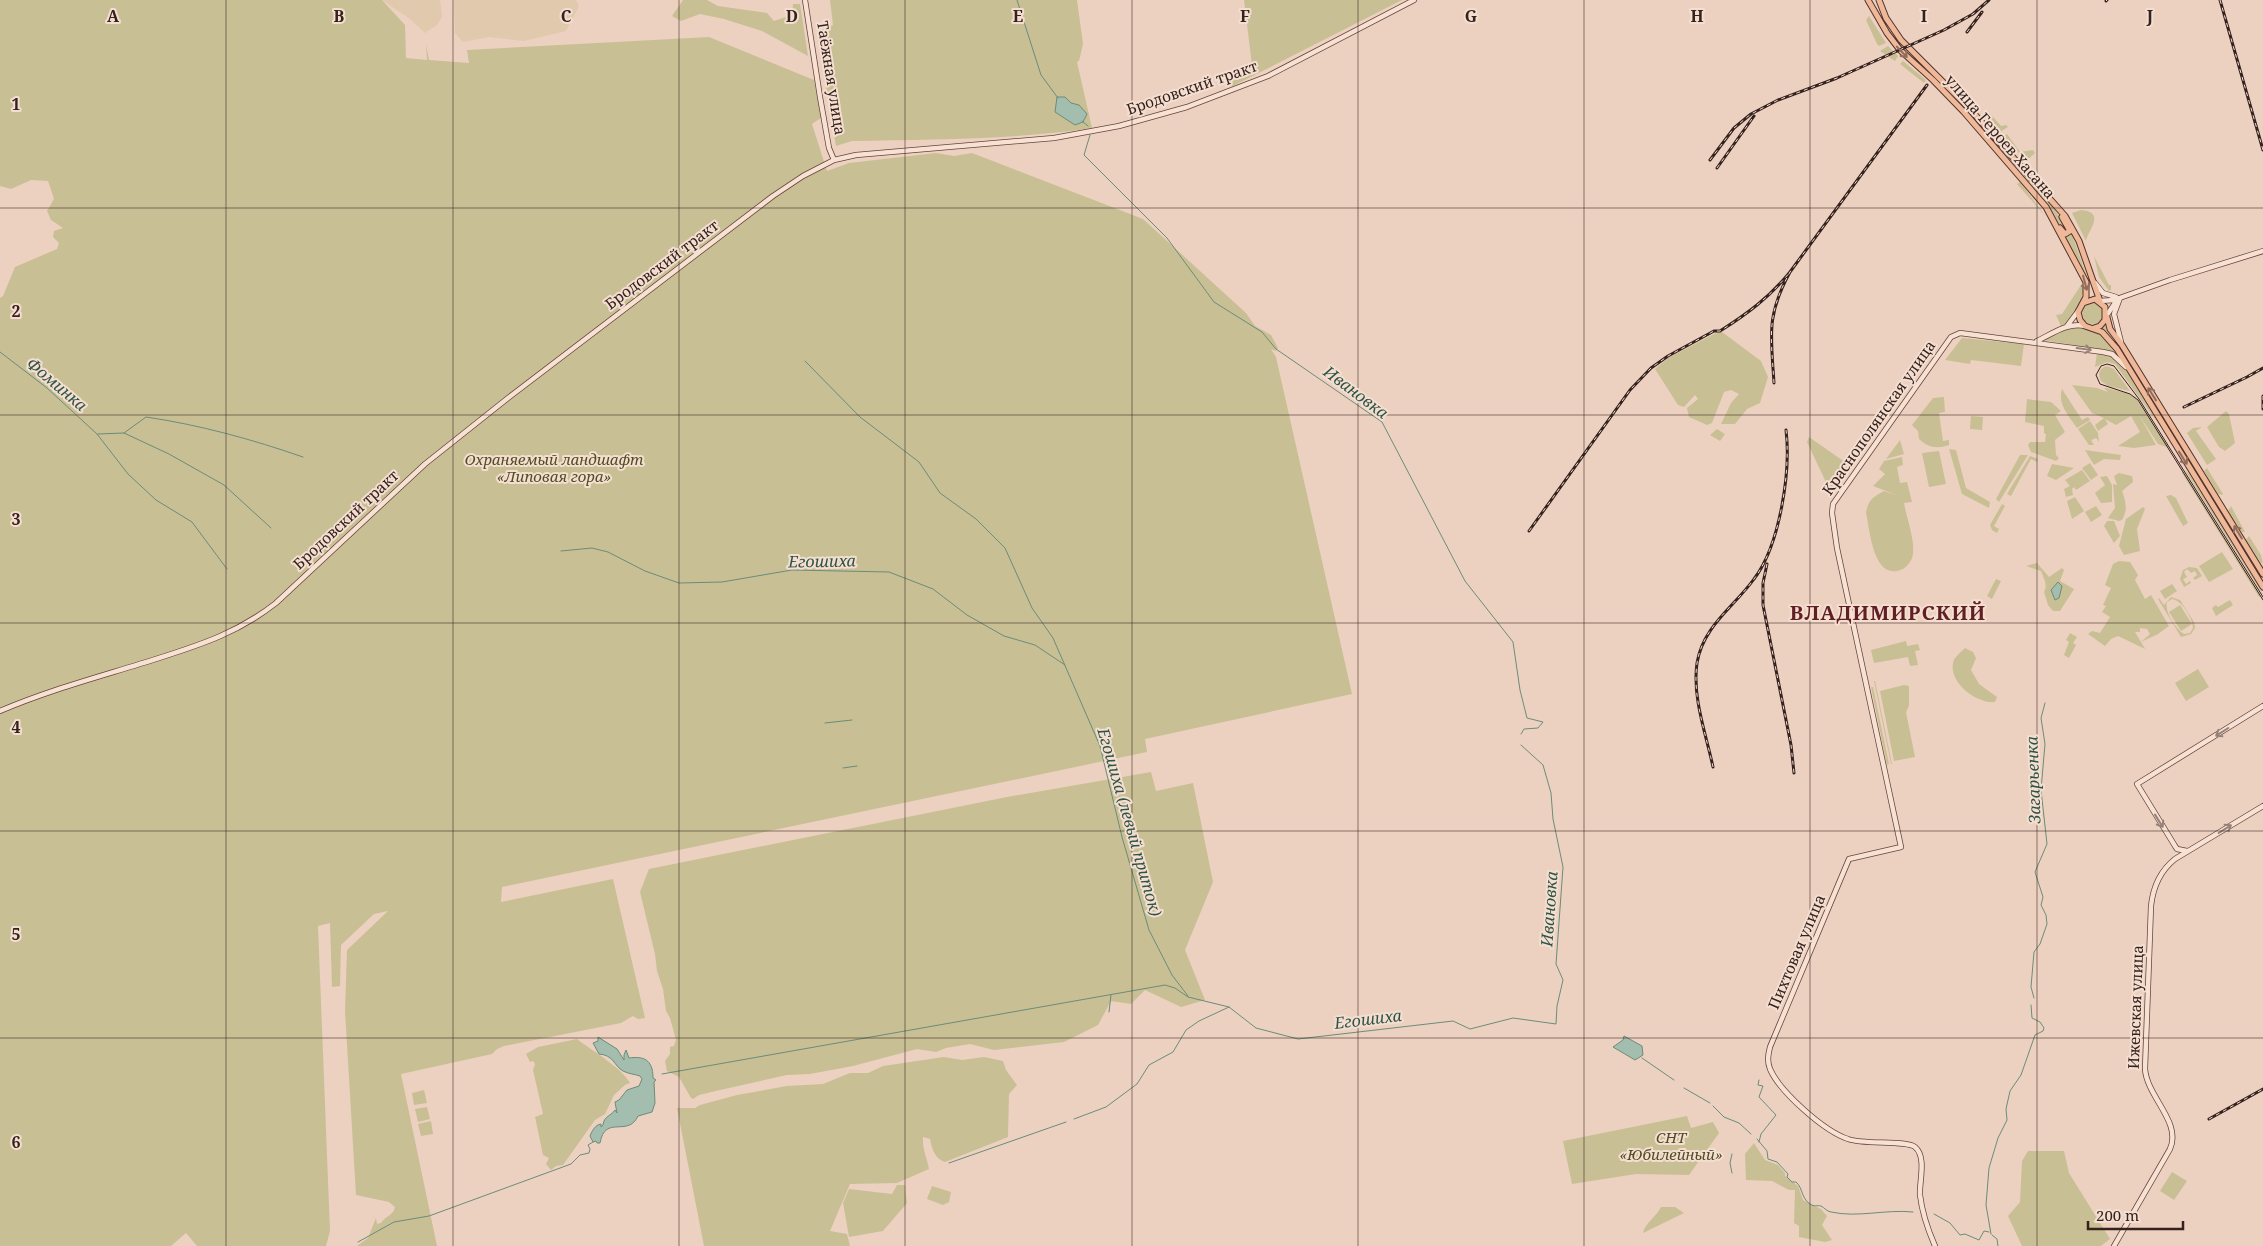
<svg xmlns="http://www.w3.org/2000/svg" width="2263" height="1246" font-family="'Noto Serif',serif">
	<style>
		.farmland { fill: #e1c9ae }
		.green { fill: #c9bf95; fill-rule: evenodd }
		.water { fill: #a3beae; stroke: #6b8c79 }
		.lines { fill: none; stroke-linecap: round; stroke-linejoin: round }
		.stream { stroke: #6b8c79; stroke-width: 1 }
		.secondary-casing { stroke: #66443c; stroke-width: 6 }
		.primary-casing { stroke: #52332d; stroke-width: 7 }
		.secondary { stroke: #f7e1d3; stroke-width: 4.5 }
		.primary { stroke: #efb999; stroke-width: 5 }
		.tram { stroke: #35211d; stroke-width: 1 }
		.rail-casing { stroke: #35211d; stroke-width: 3 }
		.rail { stroke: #f4ded0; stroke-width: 1; stroke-dasharray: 4; stroke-linecap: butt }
		.oneway { stroke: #926d5b }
		.oneway2 { stroke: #968178 }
		.grid { fill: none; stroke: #35211d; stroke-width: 1; stroke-opacity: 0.55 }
		.labels { text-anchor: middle; stroke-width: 4; stroke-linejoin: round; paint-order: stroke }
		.street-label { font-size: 15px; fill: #35211d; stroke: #f4ded0 }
		.park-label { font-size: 15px; font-style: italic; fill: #504d24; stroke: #f4ded0 }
		.water-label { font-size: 16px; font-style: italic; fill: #2d5445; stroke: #f4ded0 }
		.district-label { font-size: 20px; font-weight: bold; letter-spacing: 1px; fill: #601e25; stroke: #f4ded0 }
		.grid-label { font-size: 16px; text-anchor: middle; font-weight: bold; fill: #35211d; stroke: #f4ded0; stroke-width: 4; stroke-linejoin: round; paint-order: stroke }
	</style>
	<rect width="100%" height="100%" fill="#ecd1c0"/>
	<!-- farmland -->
	<path class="farmland" d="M382,0H440L442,17L437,25L425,33L410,19Z
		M454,0H576L579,6L566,31L524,41L489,37L463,42L455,33Z"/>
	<!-- green -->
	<path class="green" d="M0,0H382L405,25L406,58L427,60L426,44L429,60L469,63L467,50L709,37L814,80L821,118L812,124L827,171L849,163L936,153L954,156L972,153L1143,219L1246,313L1255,326L1271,335L1278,348L1276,351L1271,349L1276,357L1352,694L1145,739L1147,752L502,887L501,902L613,879L645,1018L638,1019L633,1016L621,1023L504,1046L497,1049L492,1054L401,1074L437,1246H357L368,1238L376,1218L377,1224L381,1223C385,1216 394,1215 395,1207L389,1202L356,1195L345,1011L347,950L388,911L374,914L341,945L340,986L332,987L330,923L318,926L330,1231L326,1246H197L186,1233L171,1246H0V298L3,296L15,267L57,249L59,243L53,237L54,231L63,228L51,220L47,211L54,199L48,181L31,180L11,189L0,186Z
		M683,0H707L718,6L767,13L774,21L792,15L793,4H800L808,56L762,31L724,19L700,14L681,21L672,16Z
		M830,0H1077L1083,44L1079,61L1077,62L1092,128C1013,140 932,139 852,141L836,146L817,32L833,25Z
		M1244,0H1402L1233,86H1227C1233,75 1240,70 1252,65Z
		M1869,16L1886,43L1879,46L1877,44L1866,20Z
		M1888,46L1898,56L1895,61L1880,51Z
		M1903,61L1926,80L1924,83L1900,64Z
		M1987,110L2001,126L2006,125L2008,127L2000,132L1984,113Z
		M2007,134L2020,152L2033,150L2035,153L2026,161L2004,136Z
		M2019,170L2050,203L2067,228V232L2063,231L2051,208Z
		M2020,182L2046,217L2017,184Z
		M2081,210C2107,212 2087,232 2086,241L2072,213Z
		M2072,234L2088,280L2079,261L2065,237Z
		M2094,256L2109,285H2111V290L2109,291L2099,277Z
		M2084,284C2084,296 2074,323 2061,326L2056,315L2062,314L2081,285Z
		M2082 313a11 11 0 1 1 22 0a11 11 0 1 1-22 0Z
		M2077,325L2102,334L2116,352L2043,340Z
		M2105,325L2187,456L2114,339L2101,328Z
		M1718,332H1722L1761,361L1768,377L1760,403L1747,409L1735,424H1721L1731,403L1739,394L1731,390L1724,392L1712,423L1707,425L1689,417L1687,408L1698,399L1695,395L1684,407L1678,405L1655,369L1668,358Z
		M1962,338L2024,344L2021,366L1971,360L1970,364L1945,360Z
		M2097,353L2112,356L2125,368L2160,426L2115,364L2107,362L2095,367Z
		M2107,366L2114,369L2130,391L2108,386L2101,381C2097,373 2100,368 2107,366Z
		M2072,385L2097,388L2108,392L2104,388H2106L2126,393L2135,397L2169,448L2158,444L2139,415L2156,445L2134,448L2118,446L2140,432L2131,416L2116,425L2105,419L2108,424L2098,431L2095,425L2104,418L2092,413Z
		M2062,389L2082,420L2088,417L2090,420L2077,428C2069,416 2057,404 2062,389Z
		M1944,397L1945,412L1939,413L1943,441L1949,440V445C1937,449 1929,448 1919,439L1918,431L1912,425L1933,398Z
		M2027,399L2051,402L2061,411L2055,415L2065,432L2055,440L2056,455L2059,458L2056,461L2031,452L2028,445L2030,442H2045L2046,434L2044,433V426L2025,422Z
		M2226,411L2229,414L2235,443L2225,451L2219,447L2207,427Z
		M1971,416L1983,417L1982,430L1970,429Z
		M2090,421L2098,433L2099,442L2096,438L2091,440L2094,445H2089L2078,429Z
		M2202,427L2196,431L2216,459L2207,465L2187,433L2193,428Z
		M1717,429L1725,434L1720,441L1710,435Z
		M1809,437L1852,467L1832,495L1807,442Z
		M1900,440L1904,454L1886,459Z
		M1949,449L1956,450L1966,488L1990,502L1989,508L1962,494Z
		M2085,450L2121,455L2120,460L2104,459L2094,465Z
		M1939,451L1946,484L1929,487L1922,453Z
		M2020,455H2028L1999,502L1996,499Z
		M2030,456L2038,459L2037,462L2031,459L2011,496L2007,494Z
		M1902,457L1903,465L1897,467L1900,483L1907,482L1912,502L1904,503C1906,516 1915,540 1913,553C1913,559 1908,566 1903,569C1873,583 1870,530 1866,513C1868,500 1873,497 1884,491L1899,496L1873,486L1885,474L1879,469L1884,461Z
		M2090,463L2098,475L2091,480L2082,468Z
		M2052,464L2074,468L2056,480L2047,476Z
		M2207,468L2223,494L2222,495L2218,494L2204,471Z
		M2082,470L2090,481L2076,490L2074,487L2072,489L2073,495L2066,497L2064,489L2070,486L2065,480Z
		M2182,470L2261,596L2259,597L2182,473Z
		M2185,470L2190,475L2263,594V595Z
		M2119,473L2132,476L2133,482L2122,491C2126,502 2128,510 2122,520L2119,521L2108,518L2115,508L2113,484L2117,485L2114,476Z
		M2107,476L2112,485V502L2101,503L2095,493L2105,485L2100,477Z
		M2171,495L2176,498L2188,523L2183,526L2166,496Z
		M2075,497L2084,511L2072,519L2067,501Z
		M2002,504L2005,506L1994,526L1999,529L1997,533L1992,530L1990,525Z
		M2096,506L2102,515L2091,522L2085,512Z
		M2231,506L2245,532H2242L2228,511Z
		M2143,507L2145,509L2137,529L2140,551L2124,555L2119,546L2126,519Z
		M2107,521H2114L2120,536L2114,543L2104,526Z
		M2249,536L2261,555L2263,563H2261L2246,540Z
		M2222,552L2233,569L2209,582L2199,566Z
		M2119,561L2130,562L2138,575L2135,580L2145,599L2151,595L2169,626L2158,634L2141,642L2145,649L2118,636L2111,639L2105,646L2088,634L2092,631L2100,633L2110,617L2102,612L2106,606L2103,605L2111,588L2105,585L2113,564ZM2140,628L2147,629L2150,634L2141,642L2135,632H2140Z
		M2037,563L2049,577L2062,568L2064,570L2060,581L2074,589L2060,611H2053L2048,605L2044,592C2048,585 2044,579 2041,571L2026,566Z
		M2189,567L2197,568L2202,576L2195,580L2193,578L2197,575L2195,571L2191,573L2187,569L2184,572L2187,577L2183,579L2186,584L2190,581L2191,583L2184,587L2180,579L2183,570Z
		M1996,579L2001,581L1992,599L1987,596Z
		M2172,584L2177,591L2165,599L2160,591Z
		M2171,597L2180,600L2194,622L2195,628L2191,634L2181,637L2158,599L2159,598L2164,605ZM2172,599C2182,600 2193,619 2193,628L2190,633L2184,634C2176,629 2164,611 2167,602Z
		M2230,600L2233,605L2216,616L2212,608L2216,605L2218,607Z
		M2180,605L2192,624L2181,631L2169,612Z
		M2070,633L2077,637L2073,643L2076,645L2069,658L2064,655L2069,642L2066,640Z
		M1906,641L1907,646L1918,644L1920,650L1915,651L1918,665L1910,666L1908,657L1874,663L1871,650Z
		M1965,648L1973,652L1976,658L1971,670L1979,684L1997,697L1995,702C1978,704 1949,684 1953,663C1954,657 1961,652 1965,648Z
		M2198,669L2209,687L2186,701L2175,683Z
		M1874,681H1875L1892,764H1891Z
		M1904,685L1909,686V706L1906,712L1915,757L1894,761L1880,691Z
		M1871,687H1873L1889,764L1887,765Z
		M1151,772L1156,791L1193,783L1213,882L1185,950L1205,1000L1181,1007L1145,990L1131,1004L1111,1001L1098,1025L1064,1042L994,1050L970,1044L946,1048L936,1052L917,1049L853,1066L810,1074L787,1075L720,1090L699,1095L693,1099L691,1098L679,1077L667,1071L665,1061L670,1054V1047L674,1046L676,1040L670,1018L666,1011L663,989L657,971L655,954L640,892L649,869L1007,797Z
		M577,1039C591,1050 622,1068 630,1083L625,1085L614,1095L605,1114L595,1120L563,1165L556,1166L551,1170L546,1164L549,1158L543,1155L535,1117L543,1114L533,1070L535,1064L533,1061L530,1062L526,1054L538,1047Z
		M944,1057L962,1060L984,1057L1003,1061L1006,1070L1017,1085L1009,1094L1008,1137L945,1162C935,1159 932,1149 930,1139L923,1137C922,1149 927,1157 929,1169L897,1183L850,1184L830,1231L847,1234L850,1246H704L677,1108H695L700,1105L737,1095L787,1086L823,1084L850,1073H868L883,1066Z
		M424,1090L427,1103L414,1105L412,1093Z
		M427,1107L430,1119L418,1122L415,1109Z
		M1687,1116L1691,1128L1713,1122L1719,1133L1689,1175L1636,1174L1572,1184L1563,1141Z
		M431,1121L433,1134L421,1136L418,1124Z
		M1754,1143L1765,1160L1778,1165L1785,1173V1176L1798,1186L1803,1200L1821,1209L1827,1216L1822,1225L1832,1240L1825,1242L1799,1237V1226L1794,1223L1795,1190H1789L1772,1181L1746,1180L1745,1154Z
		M2028,1151H2064L2069,1173L2110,1239L2101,1246H2022L2008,1216L2020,1202L2022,1161Z
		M2172,1172L2187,1181L2174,1200L2160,1191Z
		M897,1185H905L907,1203L883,1231L849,1237L843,1203L849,1189L892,1194Z
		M932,1186L951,1192L949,1202L943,1205L927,1199Z
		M1661,1207H1675L1684,1213L1643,1233C1645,1223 1657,1216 1661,1207Z"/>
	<!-- water -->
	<path class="water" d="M1057,97H1065L1071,103L1079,105L1087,114L1083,122L1075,125L1055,112Z
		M2058,582L2062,586L2059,598L2055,600L2051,590Z
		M1624,1036L1642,1046L1643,1055L1635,1060L1613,1047L1623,1040Z
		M598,1037L617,1049L624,1060V1055L626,1050L629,1058C643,1056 653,1059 653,1078L656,1080L654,1082L655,1103L652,1112L638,1116C628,1138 605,1114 600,1143H597L596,1141L593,1142L590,1136C592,1131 595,1125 601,1124V1127L603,1125C604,1116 611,1116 615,1110L617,1113L615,1102L619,1100L627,1090L639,1086L642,1079L640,1076C634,1074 629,1074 623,1071C614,1066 614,1055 599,1054L593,1043L598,1041Z"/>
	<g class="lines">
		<!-- stream -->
		<path class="stream" d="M1017,0L1041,75L1058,98
			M1082,121L1088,126
			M1090,135L1084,155L1167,238L1214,302L1262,332L1276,349L1382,422L1465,581L1513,642L1520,690L1527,718L1543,722L1538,728L1524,729L1521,734
			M0,352L47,388L97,434L128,474L156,500L192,522L227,569
			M805,361L860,417L919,462L940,493L976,519L1005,548L1032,608L1053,638L1100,746L1122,837L1149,930L1172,975L1188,996
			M124,433L169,454L224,485L271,528
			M98,434L124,433L146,417C200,425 251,439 303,457
			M561,551L592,548L608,552L645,571L679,583L722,582L792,570L889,572L933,589L967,615L1004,636L1035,645L1065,665
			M825,723L852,720
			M843,768L857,766
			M2034,998L2031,987L2034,952L2040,944L2047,924L2046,915L2041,905L2043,897L2035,872L2047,844L2041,790L2045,744L2041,718L2045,703
			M1109,1012L1111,995
			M1642,1058L1674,1080
			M662,1074L1165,985L1175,988L1188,997L1229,1007L1256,1028L1298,1039L1453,1021L1470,1029L1513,1018L1556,1024L1557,1006L1563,980L1556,964L1563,867L1553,819L1551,793L1543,765L1521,745
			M1684,1088L1710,1103
			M1713,1106L1724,1117L1739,1123L1751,1134
			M1074,1119L1106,1107L1137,1084L1149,1065L1173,1052L1186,1030L1199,1021L1229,1007
			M1757,1139L1767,1151L1768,1159L1777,1162L1788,1174L1787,1177L1792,1182H1796C1803,1188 1801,1198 1810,1204C1814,1207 1817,1205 1821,1206C1825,1208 1826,1211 1831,1212C1858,1218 1886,1209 1913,1212
			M1759,1142L1761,1134L1776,1115L1759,1097L1763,1086L1758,1085L1759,1080
			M949,1163L1066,1122
			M1732,1173L1730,1163L1732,1154
			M1934,1214L1950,1223L1960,1235L1965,1234L1979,1240L1984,1231L1989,1232
			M1991,1234L1986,1205L1989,1168L1998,1138L2007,1120L2006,1109L2010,1091L2021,1075L2035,1035L2043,1031L2044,1028L2040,1022L2032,1018L2031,1005
			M1992,1235L1997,1239L1998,1246
			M358,1242L394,1222L429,1216L571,1164L580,1155L589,1153L590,1149L588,1145L593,1142"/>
		<!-- secondary casing -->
		<g class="secondary-casing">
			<path id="secondary" d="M805,0L820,97L829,148L834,160
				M2095,283L2103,293L2116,297
				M2120,298L2114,314L2121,342
				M2100,301L2114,300L2170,280L2263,251
				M2107,315L2117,300
				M2067,326L2079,310
				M2037,341C2052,334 2068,322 2085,326
				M0,711C51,689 106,675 159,658C203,644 239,632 276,603L425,464L508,398L773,196L803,176L834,160L856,155L1054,138L1119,126L1187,107L1268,76L1414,0
				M2187,851L2177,849L2175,846L2137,784L2263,706
				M1935,1246C1928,1230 1922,1212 1920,1195C1919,1182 1927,1157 1915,1147C1906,1140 1864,1145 1848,1139C1824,1131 1780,1092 1770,1069C1767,1061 1768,1055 1770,1047L1849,859L1901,847L1837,548L1832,513L1833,504L1951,337L1960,333L2103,352L2112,354L2126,367
				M2114,1246L2170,1149C2182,1122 2147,1097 2145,1069L2151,906C2153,887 2160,871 2175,859L2263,806"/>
		</g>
		<!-- primary casing -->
		<g class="primary-casing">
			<path id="primary" d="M1868,0L1887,33L1900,50L1933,80L1964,112L2046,207L2086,282V297L2078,312L2080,320L2085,326L2102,332L2117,349L2263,587
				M1879,0L1886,18L1901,40L1969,108L2065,216L2079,241L2100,301
				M2060,228L2065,234L2070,231L2062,217
				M2083,303L2095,299L2105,307V320L2100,326L2094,328
				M2107,317L2110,329L2122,345L2263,574"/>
		</g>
		<!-- secondary -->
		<use href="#secondary" class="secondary"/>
		<!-- primary -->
		<use href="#primary" class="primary"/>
		<!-- tram -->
		<path class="tram" d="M2263,597L2139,399L2114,366L2107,364L2101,366L2096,375L2100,384L2130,394L2138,400L2263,600"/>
		<!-- rail casing -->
		<g class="rail-casing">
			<path id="rail" d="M2220,0L2263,150
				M2106,1L2107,0
				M1967,32L1982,12
				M1710,160L1734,128L1751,114L1778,100L1837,78L1944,30L1973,14L1989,0
				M1717,168L1754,116
				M1774,383C1771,335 1766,316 1790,272L1927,85
				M2263,396V409
				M2184,407L2247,377L2263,368
				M1529,531L1630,390L1651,368L1668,356L1714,331H1720C1747,314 1770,297 1790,272
				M1767,564L1763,583V605L1791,745L1794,773
				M1713,767C1706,734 1692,697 1697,663C1703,626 1734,607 1754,579C1780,545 1791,471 1786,430
				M2209,1119L2263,1089"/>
		</g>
		<!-- rail -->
		<use href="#rail" class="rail"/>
	</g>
	<!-- one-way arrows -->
	<defs><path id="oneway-shaft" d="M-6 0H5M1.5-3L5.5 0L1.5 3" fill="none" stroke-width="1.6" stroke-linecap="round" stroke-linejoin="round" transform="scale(1.25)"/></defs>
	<g class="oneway">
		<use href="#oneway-shaft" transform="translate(1902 52) rotate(46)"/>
		<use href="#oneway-shaft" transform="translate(2085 283) rotate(75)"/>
		<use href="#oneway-shaft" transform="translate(2152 394) rotate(-122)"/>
		<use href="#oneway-shaft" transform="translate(2183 458) rotate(58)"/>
		<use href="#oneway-shaft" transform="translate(2238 532) rotate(-121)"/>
	</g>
	<g class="oneway2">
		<use href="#oneway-shaft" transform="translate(2084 349) rotate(8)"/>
		<use href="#oneway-shaft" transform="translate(2222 732) rotate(148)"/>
		<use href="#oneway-shaft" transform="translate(2159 821) rotate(58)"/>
		<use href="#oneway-shaft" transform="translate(2225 829) rotate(-32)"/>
	</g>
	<!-- grid -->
	<path class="grid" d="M226,0V1246M453,0V1246M679,0V1246M905,0V1246M1132,0V1246M1358,0V1246M1584,0V1246M1810,0V1246M2037,0V1246M0,208H2263M0,415H2263M0,623H2263M0,831H2263M0,1038H2263"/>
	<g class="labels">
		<!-- street labels -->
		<g class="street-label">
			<text transform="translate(831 78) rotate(81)" y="5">Таёжная улица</text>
			<text transform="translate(1192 88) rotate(-19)" y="5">Бродовский тракт</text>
			<text transform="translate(2000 137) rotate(49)" y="5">улица Героев Хасана</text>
			<text transform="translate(662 265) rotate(-37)" y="5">Бродовский тракт</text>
			<text transform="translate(1879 418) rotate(-55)" y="5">Краснополянская улица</text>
			<text transform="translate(346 520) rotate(-43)" y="5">Бродовский тракт</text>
			<text transform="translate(1797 952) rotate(-67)" y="5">Пихтовая улица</text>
			<text transform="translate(2136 1007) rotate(-88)" y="5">Ижевская улица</text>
		</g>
		<!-- park labels -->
		<g class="park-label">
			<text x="554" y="465">Охраняемый ландшафт<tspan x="554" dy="17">«Липовая гора»</tspan></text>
			<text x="1671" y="1143">СНТ<tspan x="1671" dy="17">«Юбилейный»</tspan></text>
		</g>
		<!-- water labels -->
		<g class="water-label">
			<text transform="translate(57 384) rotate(40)" y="6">Фоминка</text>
			<text transform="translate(1356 392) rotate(37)" y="6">Ивановка</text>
			<text transform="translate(822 561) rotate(-1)" y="6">Егошиха</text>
			<text transform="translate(2033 780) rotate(-92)" y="6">Загарьенка</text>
			<text transform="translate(1130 822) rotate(74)" y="6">Егошиха (левый приток)</text>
			<text transform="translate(1549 909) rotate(-86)" y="6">Ивановка</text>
			<text transform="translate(1368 1019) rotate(-7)" y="6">Егошиха</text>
		</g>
		<!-- district labels -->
		<g class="district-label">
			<text x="1888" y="620">ВЛАДИМИРСКИЙ</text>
		</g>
	</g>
	<g class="grid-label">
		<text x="113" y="22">A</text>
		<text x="339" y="22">B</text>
		<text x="566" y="22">C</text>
		<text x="792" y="22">D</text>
		<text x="1018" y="22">E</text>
		<text x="1245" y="22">F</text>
		<text x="1471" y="22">G</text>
		<text x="1697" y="22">H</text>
		<text x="1924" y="22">I</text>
		<text x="2150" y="22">J</text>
		<text x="16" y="110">1</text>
		<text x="16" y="317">2</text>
		<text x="16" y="525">3</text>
		<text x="16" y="733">4</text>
		<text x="16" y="940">5</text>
		<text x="16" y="1148">6</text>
	</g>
	<!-- scale -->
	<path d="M2088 1221v8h95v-8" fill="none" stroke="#35211d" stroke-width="2.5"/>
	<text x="2096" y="1221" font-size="15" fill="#35211d" stroke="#f4ded0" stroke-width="4" paint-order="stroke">200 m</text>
</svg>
